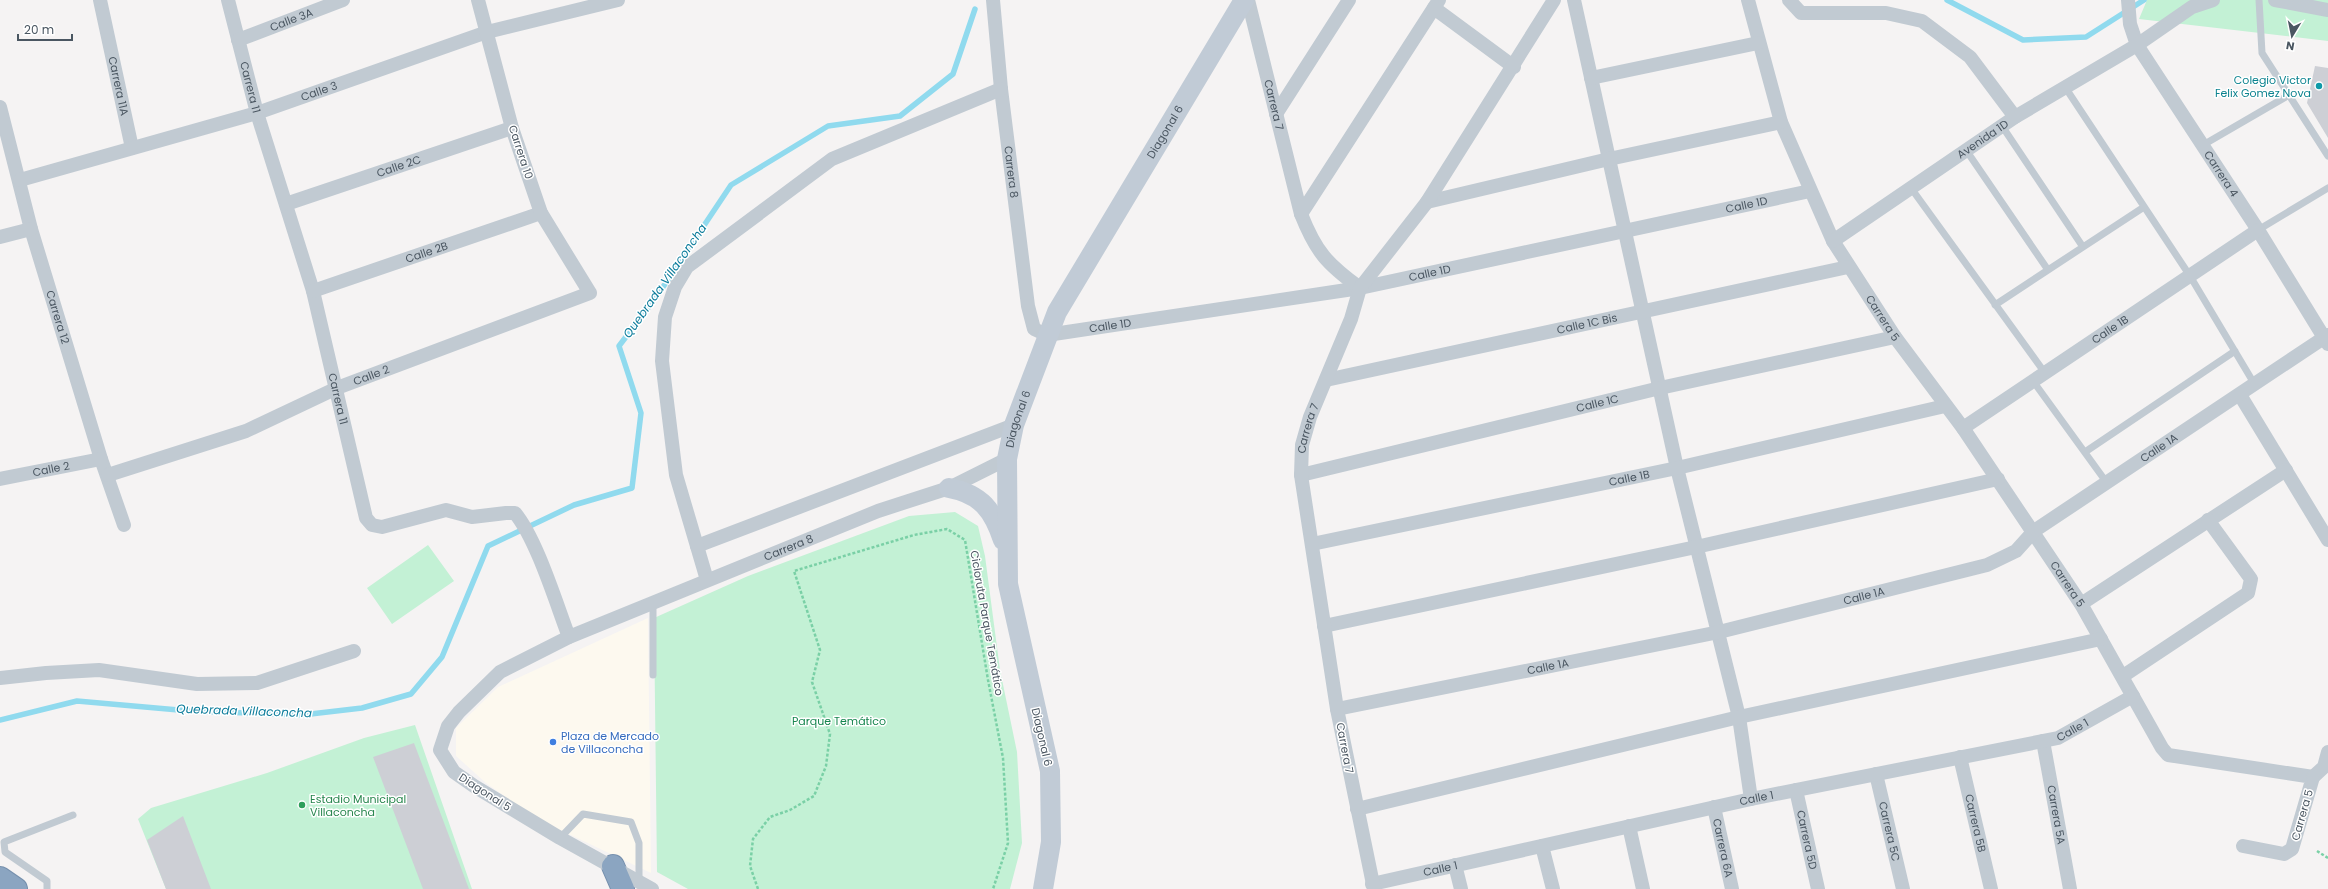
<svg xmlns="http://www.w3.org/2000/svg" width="2328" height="889" font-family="Poppins,sans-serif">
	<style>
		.commercial { fill: #fdf9ef }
		.green { fill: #c3f1d5 }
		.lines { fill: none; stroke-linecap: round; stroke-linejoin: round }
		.stream { stroke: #90daee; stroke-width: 5.5 }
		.building { fill: #cdcfd5 }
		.highway-casing { stroke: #7690ad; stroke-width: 24 }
		.path { stroke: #7ad0a6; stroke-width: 2.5; stroke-dasharray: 3 2; stroke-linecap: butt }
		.lane { stroke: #c1cad2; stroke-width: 7 }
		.street { stroke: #c1cad2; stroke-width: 14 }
		.secondary { stroke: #c1cbd6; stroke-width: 20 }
		.highway { stroke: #8ba5c1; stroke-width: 22 }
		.culture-dot { fill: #0f9aa8; stroke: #fff; stroke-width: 1.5 }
		.shop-dot { fill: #3f7fe0; stroke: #fff; stroke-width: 1.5 }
		.leisure-dot { fill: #2e9e5b; stroke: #fff; stroke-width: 1.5 }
		.labels { text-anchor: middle; stroke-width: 3; stroke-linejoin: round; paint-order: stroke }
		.street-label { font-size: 11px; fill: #4a5661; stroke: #fff }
		.culture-label { font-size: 11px; fill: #0d838f; stroke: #fff; text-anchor: end }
		.park-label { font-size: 11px; fill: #17864f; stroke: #fff }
		.shop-label { font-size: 11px; fill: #366cbe; stroke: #fff; text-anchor: start }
		.leisure-label { font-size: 11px; fill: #27864d; stroke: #fff; text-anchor: start }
		.water-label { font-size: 12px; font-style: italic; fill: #0c7c9b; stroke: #fff }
	</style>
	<rect width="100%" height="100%" fill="#f5f3f3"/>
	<!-- commercial -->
	<path class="commercial" d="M648,618L651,873L537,819L486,783L456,756V728L498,687Z"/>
	<!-- green -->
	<path class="green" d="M2147,0H2328V41L2139,19Z
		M955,512L978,526L985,556L1000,670L1017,752L1022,843L1010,889H688L657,872L654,618L748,576L909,516Z
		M428,545L454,581L392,624L367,588Z
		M415,725L472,889H166L138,819L151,808L267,773L364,738Z"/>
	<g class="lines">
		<!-- stream -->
		<path class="stream" d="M1947,0L2023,40L2086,37L2144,0
			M0,720L77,701L190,711L302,715L362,708L411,694L442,657L488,546L574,505L632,488L641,413L619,346L657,296L731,185L828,126L900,116L953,74L975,9"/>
	</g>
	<!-- building -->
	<path class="building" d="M2315,66L2328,68V138L2307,103Z
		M414,743L469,889H423L373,757Z
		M183,816L211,889H166L147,840Z"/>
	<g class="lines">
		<!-- highway casing -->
		<g class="highway-casing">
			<path id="highway" d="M613,866L623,889
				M0,878L16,889"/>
		</g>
		<!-- path -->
		<path class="path" d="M2317,851L2328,858
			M758,889L750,866L753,839L770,817L790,810L814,796L826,766L830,734L812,682L820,650L794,571L914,535L947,529L965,540L988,680L1003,758L1008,843L993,889"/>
		<!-- lane -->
		<path class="lane" d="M2259,0L2262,53L2328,156
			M2065,87L2190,276L2255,385
			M2002,126L2083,247
			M2203,145L2289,95
			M1966,150L2048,270L1995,305
			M1911,188L2045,373
			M2258,230L2328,188
			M2048,270L2144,207
			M2033,381L2107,483
			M2085,452L2235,351
			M653,603V675
			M560,838L583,814L631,822L639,843V882
			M47,889V881L5,852L4,842L73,815"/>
		<!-- street -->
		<g class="street">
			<path id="s1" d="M100,0L132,148"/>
			<path id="s2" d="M228,0L257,113L313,291L366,518L372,525L382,527L446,510L472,517L506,513H515C537,540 556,603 569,637"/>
			<path id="s3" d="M993,0L1001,89L1028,306L1034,329L1047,335L1360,288L1810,191"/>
			<path id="s4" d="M1248,0L1301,214C1316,252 1327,264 1360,288"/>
			<path d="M1574,0L1677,468L1739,717L1751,799"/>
			<path id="s5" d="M1748,0L1781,122L1833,241L1895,337L1963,428L2081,604L2162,748L2168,755L2313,777L2292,849L2284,854L2243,846"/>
			<path d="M1789,0L1801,13H1886L1922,21L1970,57L2015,117"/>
			<path id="s6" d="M2128,0L2130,24L2137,45L2258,230L2328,344"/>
			<path d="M2275,0L2328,10"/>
			<path d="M1434,8L1514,67"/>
			<path id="s7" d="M238,40L343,0"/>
			<path d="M1591,78L1758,43"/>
			<path id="s8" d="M0,107L31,229L101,459L124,525"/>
			<path d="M1276,114L1349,0"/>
			<path id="s9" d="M20,180L257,113L487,32L618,0"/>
			<path d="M1427,202L1609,159L1781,122"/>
			<path id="s10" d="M286,204L512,128"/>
			<path d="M1301,214L1439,0"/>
			<path d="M0,237L31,229"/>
			<path id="s11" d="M1833,241L2015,117L2137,45L2192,7L2213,0"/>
			<path id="s12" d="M313,291L541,213"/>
			<path id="s13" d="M1326,380L1848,267"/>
			<path d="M2240,395L2328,540"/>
			<path id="s14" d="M1963,428L2258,230"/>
			<path id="s15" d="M108,475L246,431L337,388L590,293L541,213L512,128L478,0"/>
			<path id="s16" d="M1301,475L1660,388L1895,337"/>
			<path id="s17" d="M0,479L101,459"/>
			<path id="s18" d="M1312,544L1677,468L1945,406"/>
			<path d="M697,546L1014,425"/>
			<path d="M707,580L676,475L662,361L665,317L675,287L687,267L832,159L1001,89"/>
			<path d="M2081,604L2286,470"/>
			<path d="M1324,626L1696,547L1998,479"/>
			<path d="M2123,676L2248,593L2251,579L2208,520"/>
			<path d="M0,678L46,673L99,670L197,684L257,683L354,651"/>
			<path id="s19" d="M1337,709L1719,632L1987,565L2016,551L2034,531L2328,335"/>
			<path id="s20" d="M2043,741L2070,889"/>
			<path id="s21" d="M1960,757L1991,889"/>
			<path id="s22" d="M1876,774L1903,889"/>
			<path d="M2313,777L2324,767L2328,752"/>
			<path id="s23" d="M1796,790L1818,889"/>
			<path id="s24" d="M1714,807L1732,889"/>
			<path d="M1357,809L1739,717L2101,639"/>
			<path d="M1629,826L1643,889"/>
			<path d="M1542,846L1553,889"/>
			<path d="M1455,865L1461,889"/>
			<path id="s25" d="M1372,884L1751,799L2058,738L2133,696"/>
			<path id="s26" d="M652,889L560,838L474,786L454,772L440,750L448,726L459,712L500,672L569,637L878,511L949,488L1007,459"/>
			<path id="s27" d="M1374,889L1337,709L1301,475L1302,445L1310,417L1351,319L1360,288L1427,202L1554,0"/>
		</g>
		<!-- secondary -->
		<g class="secondary">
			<path d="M949,488C981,494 993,510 1003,540"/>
			<path id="s28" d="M1043,889L1051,842L1050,771L1008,584L1007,459L1014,425L1057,312L1244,0"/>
		</g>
		<!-- highway -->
		<use href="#highway" class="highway"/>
	</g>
	<!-- markers -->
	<circle class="culture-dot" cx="2319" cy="86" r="4"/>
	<circle class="shop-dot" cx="553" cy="742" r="4"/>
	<circle class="leisure-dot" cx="302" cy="805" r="4"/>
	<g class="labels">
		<!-- street labels -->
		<g class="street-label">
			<text dy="4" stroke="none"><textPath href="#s7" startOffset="57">Calle 3A</textPath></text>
			<text dy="4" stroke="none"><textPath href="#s1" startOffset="88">Carrera 11A</textPath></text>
			<text dy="4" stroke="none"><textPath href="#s2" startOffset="90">Carrera 11</textPath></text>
			<text dy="4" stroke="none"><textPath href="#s9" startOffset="312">Calle 3</textPath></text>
			<text dy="4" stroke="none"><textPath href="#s4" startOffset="108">Carrera 7</textPath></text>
			<text dy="4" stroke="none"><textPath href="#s28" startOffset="801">Diagonal 6</textPath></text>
			<text dy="4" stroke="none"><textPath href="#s11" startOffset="181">Avenida 1D</textPath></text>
			<text transform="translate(521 152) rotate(72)" y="4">Carrera 10</text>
			<text dy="4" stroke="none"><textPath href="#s10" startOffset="119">Calle 2C</textPath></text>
			<text dy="4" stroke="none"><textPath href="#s3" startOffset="173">Carrera 8</textPath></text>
			<text dy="4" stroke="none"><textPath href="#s6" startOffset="200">Carrera 4</textPath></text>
			<text dy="4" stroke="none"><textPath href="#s3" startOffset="1058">Calle 1D</textPath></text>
			<text dy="4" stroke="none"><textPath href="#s12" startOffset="120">Calle 2B</textPath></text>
			<text dy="4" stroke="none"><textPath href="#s3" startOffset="734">Calle 1D</textPath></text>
			<text dy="4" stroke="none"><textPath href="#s8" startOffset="218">Carrera 12</textPath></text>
			<text dy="4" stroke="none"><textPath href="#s5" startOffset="348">Carrera 5</textPath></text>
			<text dy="4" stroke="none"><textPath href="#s13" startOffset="267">Calle 1C Bis</textPath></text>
			<text dy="4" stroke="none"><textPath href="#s3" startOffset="410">Calle 1D</textPath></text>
			<text dy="4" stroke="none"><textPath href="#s14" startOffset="177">Calle 1B</textPath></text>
			<text dy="4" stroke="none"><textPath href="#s15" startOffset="282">Calle 2</textPath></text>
			<text dy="4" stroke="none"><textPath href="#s2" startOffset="414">Carrera 11</textPath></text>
			<text dy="4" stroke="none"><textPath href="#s16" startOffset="305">Calle 1C</textPath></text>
			<text dy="4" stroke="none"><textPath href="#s28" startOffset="477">Diagonal 6</textPath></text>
			<text dy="4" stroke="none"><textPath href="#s27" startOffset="468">Carrera 7</textPath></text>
			<text dy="4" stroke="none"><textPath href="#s19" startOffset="875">Calle 1A</textPath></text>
			<text dy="4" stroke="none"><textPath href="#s17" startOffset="52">Calle 2</textPath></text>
			<text dy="4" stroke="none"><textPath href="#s18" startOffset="324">Calle 1B</textPath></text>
			<text dy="4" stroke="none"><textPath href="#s26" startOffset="671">Carrera 8</textPath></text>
			<text dy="4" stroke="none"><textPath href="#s5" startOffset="672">Carrera 5</textPath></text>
			<text dy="4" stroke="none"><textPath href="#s19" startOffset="539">Calle 1A</textPath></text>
			<text transform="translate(987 623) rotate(80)" y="4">Cicloruta Parque Temático</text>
			<text dy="4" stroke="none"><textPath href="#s19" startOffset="215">Calle 1A</textPath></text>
			<text dy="4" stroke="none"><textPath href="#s25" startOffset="718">Calle 1</textPath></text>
			<text transform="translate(1042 737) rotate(77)" y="4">Diagonal 6</text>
			<text transform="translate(1345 748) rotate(79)" y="4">Carrera 7</text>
			<text transform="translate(485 792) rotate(33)" y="4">Diagonal 5</text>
			<text dy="4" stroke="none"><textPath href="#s25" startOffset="394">Calle 1</textPath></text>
			<text dy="4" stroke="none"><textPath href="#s20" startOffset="75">Carrera 5A</textPath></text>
			<text transform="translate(2302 815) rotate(-74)" y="4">Carrera 5</text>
			<text dy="4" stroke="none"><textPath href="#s21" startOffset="68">Carrera 5B</textPath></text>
			<text dy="4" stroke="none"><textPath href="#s22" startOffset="59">Carrera 5C</textPath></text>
			<text dy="4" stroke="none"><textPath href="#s23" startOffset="51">Carrera 5D</textPath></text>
			<text dy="4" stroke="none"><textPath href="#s24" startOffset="42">Carrera 6A</textPath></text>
			<text dy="4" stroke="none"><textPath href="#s25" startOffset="70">Calle 1</textPath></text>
		</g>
		<!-- culture labels -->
		<g class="culture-label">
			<text x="2311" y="84">Colegio Victor<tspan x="2311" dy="13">Felix Gomez Nova</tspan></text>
		</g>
		<!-- park labels -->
		<g class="park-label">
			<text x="839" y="725">Parque Temático</text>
		</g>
		<!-- shop labels -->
		<g class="shop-label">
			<text x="561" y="740">Plaza de Mercado<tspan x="561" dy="13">de Villaconcha</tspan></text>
		</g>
		<!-- leisure labels -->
		<g class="leisure-label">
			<text x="310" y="803">Estadio Municipal<tspan x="310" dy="13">Villaconcha</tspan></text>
		</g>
		<!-- water labels -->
		<g class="water-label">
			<text transform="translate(665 281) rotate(-55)" y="4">Quebrada Villaconcha</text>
			<text transform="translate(244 711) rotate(2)" y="4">Quebrada Villaconcha</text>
		</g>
	</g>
	<!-- north arrow -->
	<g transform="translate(2292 36) rotate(190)" stroke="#ffffff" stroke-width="3" paint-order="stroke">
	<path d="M0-3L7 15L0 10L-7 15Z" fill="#4a5661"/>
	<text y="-6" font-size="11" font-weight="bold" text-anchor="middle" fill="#4a5661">N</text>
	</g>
	<!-- scale -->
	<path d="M18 34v6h54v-6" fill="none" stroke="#4a5661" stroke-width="2"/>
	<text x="24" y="34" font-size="12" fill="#4a5661" stroke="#ffffff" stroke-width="3" paint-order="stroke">20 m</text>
</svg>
